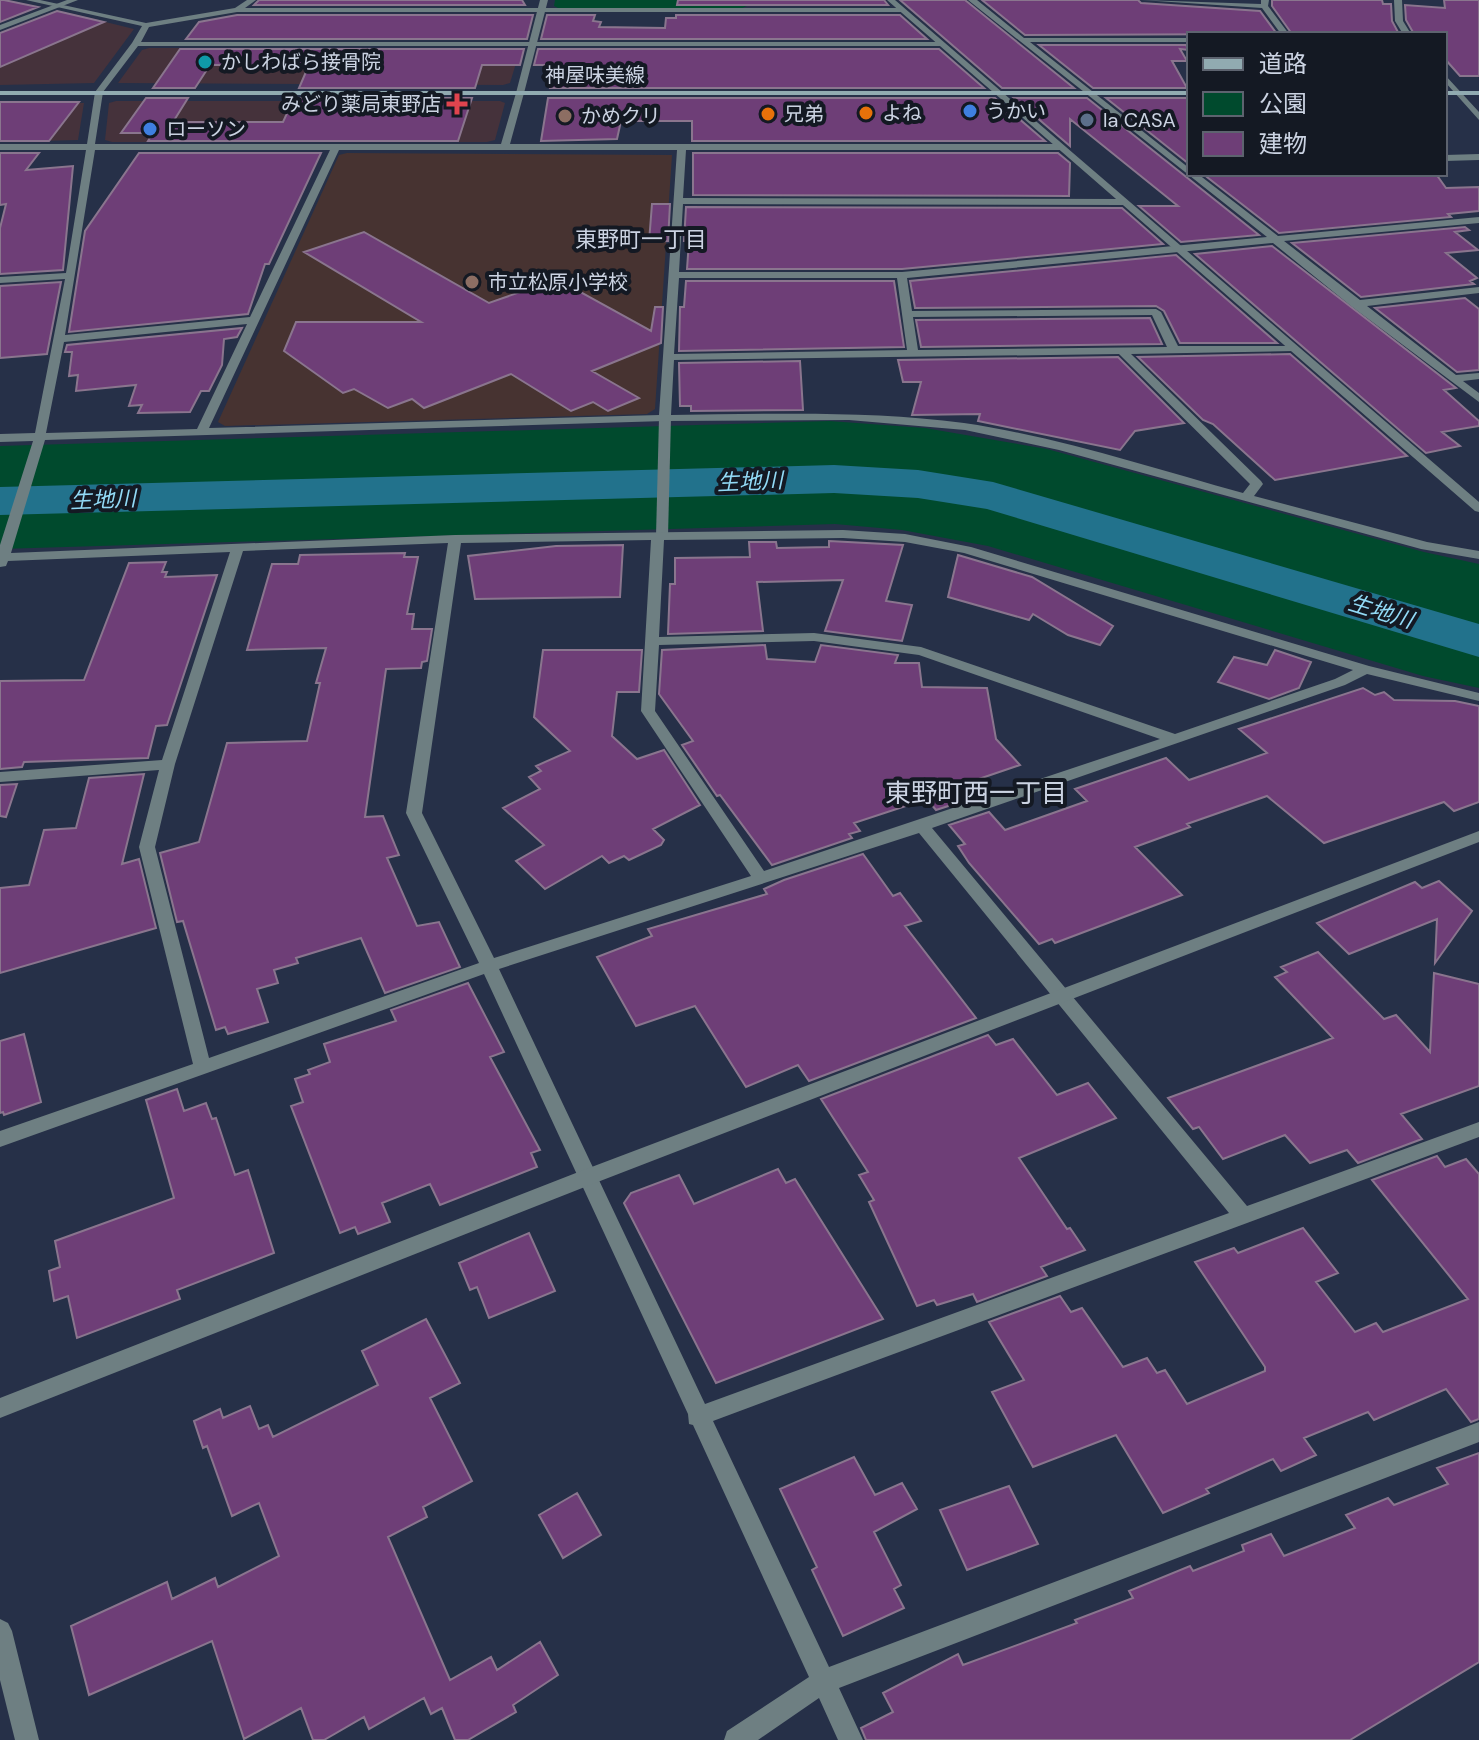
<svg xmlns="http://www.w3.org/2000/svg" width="1479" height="1740" font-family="'DM Sans','Noto Sans JP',sans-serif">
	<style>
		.commercial { fill: #45323b }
		.education { fill: #473331 }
		.green { fill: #004a2d }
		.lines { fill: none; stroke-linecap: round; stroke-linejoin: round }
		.river { fill: #22728c; fill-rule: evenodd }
		.building { fill: #6e3e77; stroke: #8a758e; stroke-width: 2 }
		.pedestrian { fill: #6e7f82; fill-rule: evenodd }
		.minor { fill: #6e7f82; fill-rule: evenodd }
		.tertiary { fill: #6e7f82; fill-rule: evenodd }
		.secondary { fill: #91abb1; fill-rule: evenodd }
		.culture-dot { fill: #0f9aa8; stroke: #141923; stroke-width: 3 }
		.health-dot { fill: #e0444e; stroke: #141923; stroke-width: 3 }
		.shop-dot { fill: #3f7fe0; stroke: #141923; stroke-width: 3 }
		.food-dot { fill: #e8710a; stroke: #141923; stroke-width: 3 }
		.education-dot { fill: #8d6e63; stroke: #141923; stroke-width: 3 }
		.service-dot { fill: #5c6f8a; stroke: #141923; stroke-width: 3 }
		.labels { text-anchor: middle; stroke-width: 8; stroke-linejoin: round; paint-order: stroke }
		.far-poi-label { font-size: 20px; fill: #cbd3e2; stroke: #141923; text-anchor: start }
		.far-street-label { font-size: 20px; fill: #cbd3e2; stroke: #141923 }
		.far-neighbourhood-label { font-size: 22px; fill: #cbd3e2; stroke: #141923 }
		.far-water-label { font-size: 22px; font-style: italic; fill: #92daf6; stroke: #141923 }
		.neighbourhood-label { font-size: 26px; fill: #cbd3e2; stroke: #141923 }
	</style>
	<rect width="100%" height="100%" fill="#263048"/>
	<!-- commercial -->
	<path class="commercial" d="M69,13L134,29L94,83L0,85V38Z
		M149,48H513L520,50L510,83L503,85L118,83L142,50Z
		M0,101L84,103L78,140L0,142Z
		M116,101H500L505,103L495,140L487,142H112L105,140L109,103Z"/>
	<!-- education -->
	<path class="education" d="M347,153L672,155L655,409L647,414L225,426L218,422L339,155Z"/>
	<!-- green -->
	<path class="green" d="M555,0H743L748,1L747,6L742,8H558L554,6Z
		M829,421L925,428L1047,449L1424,552L1479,564V688L1423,676L988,546L902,530L835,524L0,549V446Z"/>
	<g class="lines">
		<!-- river -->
		<path class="river" d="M834,465L918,470L993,482L1479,624V657L987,509L918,498L834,493L0,515V487Z"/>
	</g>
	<!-- building -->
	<path class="building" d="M0,0H4L38,7L0,22Z
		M259,0H522L525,5H254Z
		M678,0H884L888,5H677Z
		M900,0H965L1074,88H1002Z
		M982,0H1138L1141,3L1260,11L1277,34L1025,35Z
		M1272,0H1382L1383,4H1391L1392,21L1399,34H1292L1272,6Z
		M1444,0H1479V76H1460L1445,59V34H1414L1406,20L1405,5L1445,8Z
		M57,11L104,22L0,67V33Z
		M237,15H533L527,39H186L199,22Z
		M547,15H595L593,21L601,22L599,27L665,28L666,18H676V15H900L927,39H541Z
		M1039,45H1186L1189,50L1180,49L1187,61H1172L1187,88H1093Z
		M180,49H524L520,65H482L475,88H299L309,65H210L195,88H153Z
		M538,49H939L984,88H550L554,65H534Z
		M146,98H188L173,122H283L294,98H472L458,141H148L153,133H121Z
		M548,98H995L1045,141H692V121H621L617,139L541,141Z
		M1014,98H1087L1259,235L1181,242L1139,206H1178L1070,119V146Z
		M1106,98H1189V164Z
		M0,102H79L49,141H0Z
		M0,153H39L26,170L73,166L63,270L0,274V228L6,204L0,205Z
		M139,153H321L269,264H265L248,314L69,332L85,231Z
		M693,153H1058L1070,163L1069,196L693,195Z
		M1203,174H1436L1446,188L1479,187V211L1448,214L1451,217L1279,233Z
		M652,204H670L668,241L649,242Z
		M686,207L1122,208L1163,244L902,269H687L689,241H684Z
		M1465,227L1469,230L1455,232L1478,250L1446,253L1477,278L1470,281L1474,284L1361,297L1292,243Z
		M364,232L489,303L557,279L651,331L655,307H663L661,343L592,371L639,398L608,411L593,402L571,411L511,374L424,408L412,399L388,408L354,389L343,393L284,351L296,322H421L304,252Z
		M1272,246L1456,388L1444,390L1479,421V426L1442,432L1460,446L1426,453L1195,254Z
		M1176,255L1277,343H1180L1164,311L1156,306L915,308L910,281Z
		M686,281H894L904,347L679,351L680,307H684Z
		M61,282L47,354L0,358V286Z
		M1465,298L1479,309V370L1457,372L1375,308Z
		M1150,318L1162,344L921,347L916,320Z
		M242,328L237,337L224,339L222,365L209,391H201L190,412L138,413L142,405L129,406L136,385L76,391L78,375L69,376L72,352H65L67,345Z
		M1290,354L1407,456L1275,480L1213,424L1203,420L1138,357Z
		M1118,357L1184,423L1135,431L1120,450L978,421L980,414L912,415L921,382H903L898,360Z
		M800,361L803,410L691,411V406H680L679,363Z
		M829,541L903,545L886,601L912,605L902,641L825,631L843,580L757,582L763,631L668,634L670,584H675V558L750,557L749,542H776L777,548L829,547Z
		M623,545L620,597L475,599L468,556L556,546Z
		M405,553L404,557H418L407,614H414L412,629H432L427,661L422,662L421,668L386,669L365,817L383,816L399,855L387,858L417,926L439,922L460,967L385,993L361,938L296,958L298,963L274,970L278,983L257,989L268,1022L228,1034L225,1027L216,1030L183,921L177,922L160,853L199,842L227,743L307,741L320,683H316L326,648L247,650L272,564H298L300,555Z
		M958,555L1032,577L1113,626L1100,645L1068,635L1033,614L1029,620L948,597Z
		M166,562L162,572H167L165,577L217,575L167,725L156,726L148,758L24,762L22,767L0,769V681L84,680L129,563Z
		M765,645L767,659L815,662L821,645L898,655L895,663H919L922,687L987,688L996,739L1020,765L964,784L976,797L936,810L927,799L854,823L860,831L849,834L852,838L772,865L720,795L717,796L682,745L693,741L659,694L662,650Z
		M543,650H642L639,692H617L612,736L637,759L664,750L700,805L653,829L664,840L661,845L629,860L624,856L609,863L602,856L545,889L516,861L544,845L503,808L540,789L529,777L541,771L536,766L570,751L534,717Z
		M1275,650L1311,662L1299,688L1269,699L1218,682L1234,657L1267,665Z
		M1363,688L1375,695L1384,692L1394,700L1455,701L1479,706V802L1454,811L1444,802L1324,843L1267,796L1187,824L1190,827L1135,847L1182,895L1055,943L1052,939L1039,944L969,863L958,846L965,844L949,825L989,812L1005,830L1087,801L1075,789L1166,758L1189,780L1267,753L1239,729Z
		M144,774L122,864L139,859L156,928L0,973V888L29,885L44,830L76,828L89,778Z
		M17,784L6,817L0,816V785Z
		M863,854L893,896L900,893L921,921L905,926L976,1018L809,1081L798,1065L746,1087L695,1006L636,1026L597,957L652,936L648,929L767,894L764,889L784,880Z
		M1439,881L1472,911L1435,963L1437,919L1349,954L1317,923L1415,882L1422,888Z
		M1318,952L1384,1019L1396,1015L1430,1052L1434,973L1479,984V1086L1401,1114L1422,1139L1358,1163L1347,1150L1310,1163L1285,1135L1223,1159L1199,1127L1193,1129L1168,1098L1333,1038L1275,977L1287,972L1281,967Z
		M468,983L504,1052L490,1057L540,1150L531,1153L537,1167L440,1205L430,1184L382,1203L390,1222L358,1234L355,1227L340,1233L291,1106L303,1102L295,1079L310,1074L308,1070L330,1062L324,1044L396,1021L391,1010Z
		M24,1034L41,1102L4,1115L3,1112L0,1113V1041Z
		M988,1035L996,1045L1013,1039L1057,1095L1088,1083L1116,1118L1019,1158L1067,1229L1070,1228L1085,1250L1041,1267L1047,1276L977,1302L973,1294L937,1305L934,1300L917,1306L869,1202L874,1200L859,1175L868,1172L821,1099Z
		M177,1089L184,1111L206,1103L212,1119L216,1118L235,1175L248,1170L274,1253L177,1290L180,1299L77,1338L68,1296L54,1301L49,1271L60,1267L55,1241L174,1198L146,1100Z
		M1437,1156L1445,1167L1466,1159L1479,1174V1419L1471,1422L1446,1389L1374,1420L1368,1412L1304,1438L1316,1455L1281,1471L1273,1459L1206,1489L1209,1493L1163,1513L1116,1435L1033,1467L992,1392L1024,1380L989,1322L1060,1296L1071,1312L1082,1308L1123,1367L1147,1358L1157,1373L1165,1370L1187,1404L1265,1371V1367L1195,1262L1234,1248L1238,1253L1303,1228L1338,1273L1316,1282L1355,1332L1376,1323L1383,1332L1468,1299L1372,1180Z
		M778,1169L786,1183L795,1179L883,1319L716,1383L624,1203L631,1193L679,1175L694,1204Z
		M529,1233L555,1291L489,1318L477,1287L470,1290L459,1263Z
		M426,1319L460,1383L430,1398L472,1481L423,1507L427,1517L388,1537L450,1680L491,1657L497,1670L540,1642L558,1675L513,1705L516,1712L468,1740H455L442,1708L431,1714L424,1698L369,1729L364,1717L324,1740H313L301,1708L244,1739L212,1641L89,1695L71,1626L167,1582L172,1599L215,1578L218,1587L279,1556L259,1503L232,1516L207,1446L203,1448L194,1421L220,1409L223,1418L250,1406L259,1429L268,1425L273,1437L378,1385L362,1351Z
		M1479,1453V1662L1350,1740H866L861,1728L893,1712L883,1693L958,1654L963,1665L1077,1623L1075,1620L1133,1598L1129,1591L1190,1566L1193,1571L1244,1551L1242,1545L1271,1534L1284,1556L1355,1528L1346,1515L1388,1498L1394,1505L1448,1484L1437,1468Z
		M854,1457L875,1495L902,1483L917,1509L874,1532L901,1585L894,1589L904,1608L843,1636L812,1570L817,1567L780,1489Z
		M1009,1486L1038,1544L967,1570L940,1510Z
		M577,1493L601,1535L563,1558L539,1515Z"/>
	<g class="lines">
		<!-- pedestrian -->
		<path class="pedestrian" d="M665,415L671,418L668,536L662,540L656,536L659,418Z"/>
		<!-- minor -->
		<path class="minor" d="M26,0H40L146,23L235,8L247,0H256L245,8H901L904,12H237L149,27L141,42H940L944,44L940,46H138L103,92L95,144H501L516,93L520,91L524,93L510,144H1061L1065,147L1061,150H686L683,198L1124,199L1129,202L1124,205L683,204L679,272H902L1267,237L968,0H977L1024,38H1189V42H1030L1189,168V174H1198L1278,236L1479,217V223L1284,241L1360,300L1479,287V293L1367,306L1456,375L1479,373V379L1463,381L1479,393V402L1351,306L1273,243L907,278L912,311L1156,309L1161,312L1178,346H1297L1298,348L1293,351L1131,354L1261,481L1263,484L1254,496L1427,542L1479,551V559L1421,549L1059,450L965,430L849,420L665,421L45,440L11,553L455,535L843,530L905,534L971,547L1369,666L1479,693V701L1367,674L1345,685L932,828L1247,1206L1479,1122V1137L713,1421L829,1667L1479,1422V1442L839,1688L863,1740H838L819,1698L758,1740H724L727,1731L809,1677L693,1425L689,1424L688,1414L484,974L0,1147V1131L193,1064L139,847L159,770L0,782V772L162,760L230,552L8,561L6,566L0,567V545L33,441L0,442V434L35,433L65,279L0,283V277L66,273L86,150H0V144H87L95,92L132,43L142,26ZM95,150H330L250,317L65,335ZM339,150H677L659,415L209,428ZM679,278H897L907,350L674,354ZM1152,315L1167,347L918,350L913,317ZM247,324L197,429L46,433L64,342ZM1119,354L1250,484L1243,493C1152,468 1059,437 964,423C867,410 769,414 671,415L674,360ZM843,538L905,542L964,553L1353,670L1335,679L1175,734L921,647L814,633L659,637L664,540ZM651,540L641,711L751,876L494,958L422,813L461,543ZM448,543L406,813L479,963L209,1058L155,847L175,764L243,551ZM814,641L919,655L1160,739L764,871L655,711L659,645ZM919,833L1229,1213L705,1404L499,969Z
			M1141,0L1261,4V0H1269L1268,6L1289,34H1281L1262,8Z
			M1479,154V160L1445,161V155Z
			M0,1619L8,1623L12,1631L39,1740H15L0,1680Z"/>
		<!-- tertiary -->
		<path class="tertiary" d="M67,0H78L0,30V25Z
			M540,0H548L524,93L520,95L516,93Z
			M887,0H895L1479,502V512L1475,511Z
			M1394,0H1402L1403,21L1411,34H1403L1395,21Z
			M1445,75L1479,112V120L1445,82Z
			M1479,831V842L595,1183L0,1418V1398L581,1171Z"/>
		<!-- secondary -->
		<path class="secondary" d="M0,91H1189V95H0Z
			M1445,91H1479V95H1445Z"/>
	</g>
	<!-- markers -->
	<circle class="culture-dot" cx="205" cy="62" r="8"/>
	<path class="health-dot" d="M453 92h8v8h8v8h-8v8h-8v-8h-8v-8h8z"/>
	<g class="shop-dot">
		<circle cx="970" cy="111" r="8"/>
		<circle cx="150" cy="129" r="8"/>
	</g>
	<g class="food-dot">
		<circle cx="866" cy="113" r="8"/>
		<circle cx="768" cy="114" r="8"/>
	</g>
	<g class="education-dot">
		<circle cx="565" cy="116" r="8"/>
		<circle cx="472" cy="282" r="8"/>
	</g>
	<circle class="service-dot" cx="1087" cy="120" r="8"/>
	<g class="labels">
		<!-- far-poi labels -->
		<g class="far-poi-label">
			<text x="221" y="69">かしわばら接骨院</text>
			<text x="441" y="111" text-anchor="end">みどり薬局東野店</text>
			<text x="986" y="118">うかい</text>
			<text x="882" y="120">よね</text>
			<text x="784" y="121">兄弟</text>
			<text x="581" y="123">かめクリ</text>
			<text x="1103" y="127">la CASA</text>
			<text x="166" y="136">ローソン</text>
			<text x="488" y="289">市立松原小学校</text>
		</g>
		<!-- far-street labels -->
		<g class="far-street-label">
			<text x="595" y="82">神屋味美線</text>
		</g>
		<!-- far-neighbourhood labels -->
		<g class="far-neighbourhood-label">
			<text x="641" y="247">東野町一丁目</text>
		</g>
		<!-- far-water labels -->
		<g class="far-water-label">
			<text transform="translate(750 481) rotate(-2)" y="8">生地川</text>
			<text transform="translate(103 499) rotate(-2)" y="8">生地川</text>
			<text transform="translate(1381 611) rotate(17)" y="8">生地川</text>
		</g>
		<!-- neighbourhood labels -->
		<g class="neighbourhood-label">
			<text x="976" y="802">東野町西一丁目</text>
		</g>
	</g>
	<!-- legend -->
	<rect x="1187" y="32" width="260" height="144" fill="#141923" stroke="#5d636f" stroke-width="2"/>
	<rect x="1203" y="58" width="40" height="12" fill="#91abb1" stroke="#5d636f" stroke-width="2"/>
	<text x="1259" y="72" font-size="24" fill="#cbd3e2">道路</text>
	<rect x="1203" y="92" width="40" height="24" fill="#004a2d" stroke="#5d636f" stroke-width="2"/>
	<text x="1259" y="112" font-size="24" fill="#cbd3e2">公園</text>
	<rect x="1203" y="132" width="40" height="24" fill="#6e3e77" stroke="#5d636f" stroke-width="2"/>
	<text x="1259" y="152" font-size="24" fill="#cbd3e2">建物</text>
</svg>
